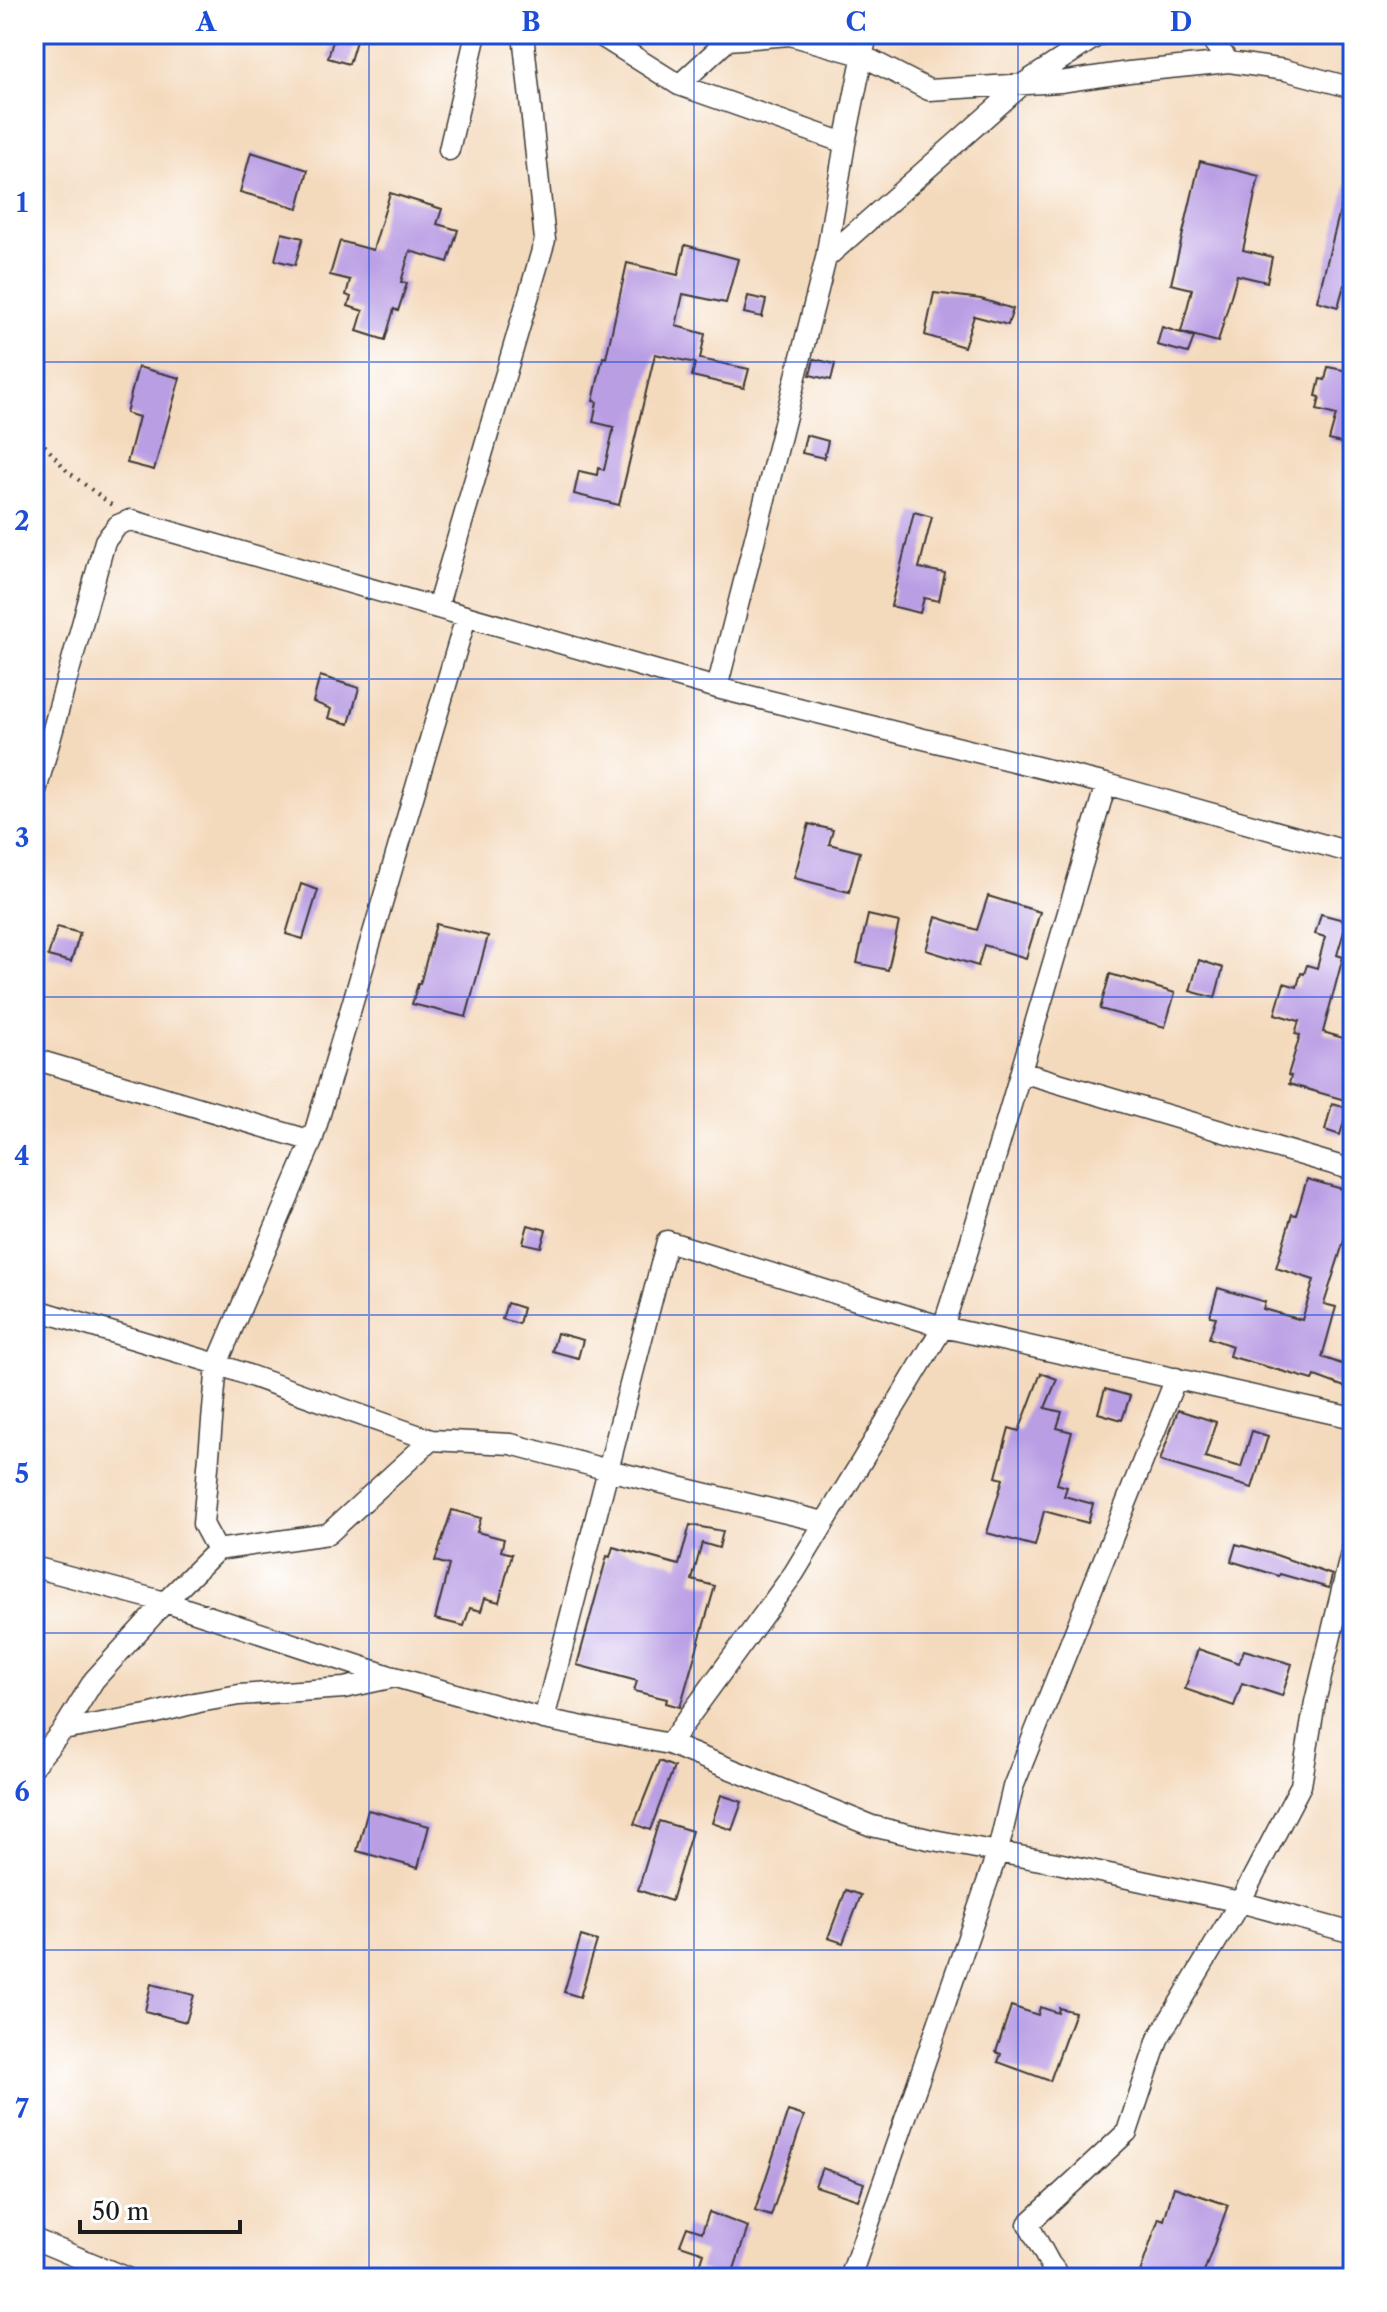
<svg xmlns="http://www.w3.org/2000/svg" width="1387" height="2312" font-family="'Libre Caslon Text',serif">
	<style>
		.building { fill: #ba9ee4 }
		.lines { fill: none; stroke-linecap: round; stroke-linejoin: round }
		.minor-casing { stroke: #3c3834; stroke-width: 23 }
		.path { stroke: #3c3834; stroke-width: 4; stroke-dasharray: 2 6; stroke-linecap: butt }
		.minor { stroke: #fff; stroke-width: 20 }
		.grid { fill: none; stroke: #1d4ed8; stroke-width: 2; stroke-opacity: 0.55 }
		.neatline { fill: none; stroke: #1d4ed8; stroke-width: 3 }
		.grid-label { font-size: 26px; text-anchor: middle; font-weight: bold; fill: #1d4ed8 }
	</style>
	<rect width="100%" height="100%" fill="#fff"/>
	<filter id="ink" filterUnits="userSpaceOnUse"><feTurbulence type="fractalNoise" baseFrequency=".0125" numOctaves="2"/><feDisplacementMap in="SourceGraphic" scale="16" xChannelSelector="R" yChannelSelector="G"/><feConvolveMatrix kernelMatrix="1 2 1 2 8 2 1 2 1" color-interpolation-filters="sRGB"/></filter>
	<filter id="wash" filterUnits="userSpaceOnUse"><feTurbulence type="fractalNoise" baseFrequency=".006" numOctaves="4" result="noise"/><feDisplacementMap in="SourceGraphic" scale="32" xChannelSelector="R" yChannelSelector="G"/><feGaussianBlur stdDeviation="1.8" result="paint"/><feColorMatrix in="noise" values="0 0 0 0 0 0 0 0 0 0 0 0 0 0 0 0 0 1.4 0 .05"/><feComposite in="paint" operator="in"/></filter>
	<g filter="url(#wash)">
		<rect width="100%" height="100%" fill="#f4dabd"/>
		<g id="blocks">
			<!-- building -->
			<path class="building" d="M335,34H358L349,64L328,58Z
				M251,152L308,170L298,208L240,192Z
				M1200,161L1259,176L1243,250L1272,257L1267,282L1237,275L1218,342L1181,332L1192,289L1171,284Z
				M1347,183L1353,184V288L1344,285L1338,307L1317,301Z
				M390,193L442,209L437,224L458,230L448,262L410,251L401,282L407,283L398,311L394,309L385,340L357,331L363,311L348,306L351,297L346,295L350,280L330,275L340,241L373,250Z
				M282,233L303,238L295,265L275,260Z
				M685,245L738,259L726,303L683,294L676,326L705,334L700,359L749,369L744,388L692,376L695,363L655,354L619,505L574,494L579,471L597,475L598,468L604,470L614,427L593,422L597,402L593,401L603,357L606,358L627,263L678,275Z
				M934,293L981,299L1013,309L1008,325L974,316L964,347L925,335Z
				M748,296L766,300L762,317L744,313Z
				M1162,327L1194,337L1188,353L1157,345Z
				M814,359L835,364L831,380L810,375Z
				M138,367L180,378L154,470L127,463L139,417L126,413Z
				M1328,367L1353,372V446L1329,440L1336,415L1317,410L1320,397L1316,396L1320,379L1325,380Z
				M806,435L828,441L824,458L802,453Z
				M914,512L932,517L919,568L945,573L939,601L924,598L920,613L891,606Z
				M320,676L359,688L349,724L328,718L331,709L313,702Z
				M809,824L833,830L829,844L860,852L849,892L794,878Z
				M301,884L318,890L303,939L286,934Z
				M988,896L1040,912L1026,958L984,945L978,966L926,950L936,917L977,930Z
				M1321,914L1347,921L1337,955L1343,957L1323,1032L1353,1041V1070L1345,1100L1289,1084L1291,1076L1288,1075L1300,1035L1295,1034L1299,1021L1275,1014L1284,983L1297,987L1301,973L1304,974L1307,965L1317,968L1325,937L1315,934Z
				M868,915L899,922L888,970L857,963Z
				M436,924L488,936L466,1017L412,1004L418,984H420Z
				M57,927L80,933L71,962L48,956Z
				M1199,960L1223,968L1215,998L1190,991Z
				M1110,974L1175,993L1165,1027L1100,1009Z
				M1332,1104L1348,1108L1340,1135L1325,1130Z
				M1307,1179L1353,1192V1212L1324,1304L1336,1307L1322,1357L1353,1368V1390L1315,1376L1313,1380L1229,1356L1232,1346L1209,1338L1216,1317L1210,1316L1218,1288L1265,1302L1263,1309L1302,1320L1314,1280L1276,1268L1292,1214L1296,1215Z
				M528,1225L546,1230L541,1247L523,1243Z
				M507,1303L523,1308L519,1324L502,1319Z
				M557,1333L583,1340L578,1358L552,1351Z
				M1041,1373L1057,1379L1045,1408L1062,1412L1057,1428L1072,1432L1057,1484L1067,1487L1064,1496L1093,1504L1088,1523L1044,1511L1035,1546L987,1533L1003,1479L996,1477L1009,1428L1019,1431Z
				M1105,1389L1130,1396L1122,1420L1098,1413Z
				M1178,1410L1216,1422L1205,1457L1241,1467L1252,1431L1268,1436L1252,1488L1160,1461Z
				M452,1510L481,1518L477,1532L504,1539L501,1551L512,1554L499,1602L485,1598L481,1611L470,1608L464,1626L435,1619L449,1565L435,1561Z
				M690,1525L723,1531L719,1548L702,1543L692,1580L715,1586L680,1707L666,1703L667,1699L634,1691L637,1681L577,1665L607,1556L610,1557L613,1547L679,1565Z
				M1236,1544L1276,1555L1332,1575L1329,1588L1280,1574L1279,1576L1231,1561Z
				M1198,1649L1239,1663L1244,1650L1292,1664L1282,1696L1242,1683L1234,1706L1185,1689Z
				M659,1761L674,1767L650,1830L634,1824Z
				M721,1795L742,1802L732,1830L712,1823Z
				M368,1810L429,1826L418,1868L357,1851Z
				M659,1821L692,1831L671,1901L638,1890Z
				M846,1890L861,1895L843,1943L828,1938Z
				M581,1936L597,1941L580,1997L564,1992Z
				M151,1984L194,1995L186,2022L145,2011Z
				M1011,2006L1038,2015L1040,2007L1058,2013L1059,2008L1075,2012L1050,2081L998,2062L1001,2054L996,2052Z
				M788,2111L804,2116L771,2216L755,2211Z
				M822,2168L864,2183L858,2200L815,2186Z
				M1174,2187L1228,2205L1202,2278H1138L1159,2218L1164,2220Z
				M709,2212L748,2227L731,2278L699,2269L704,2253L680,2245L687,2227L702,2232Z"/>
		</g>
	</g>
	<g filter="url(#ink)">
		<use href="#blocks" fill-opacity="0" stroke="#3c3834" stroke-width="2"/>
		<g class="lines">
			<!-- minor casing -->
			<g class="minor-casing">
				<path id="minor" d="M598,34L679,85L845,143
					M1207,34L1229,62
					M679,85L728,40L790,35L861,55L929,90L1060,82L1129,72L1229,62L1285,70L1353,88
					M449,150L476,34
					M826,258L1023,84L1100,34
					M437,608L545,240L523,34
					M717,688L826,258L845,143L867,34
					M34,798L105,541L118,525L130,520L717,688L1106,784L1353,853
					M34,1059L312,1141
					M1021,1072L1353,1170
					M34,1309L217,1364L431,1440
					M217,1550L203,1524L217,1364L312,1141L466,617
					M34,1567L165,1602L393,1677
					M544,1719L608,1470L824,1522
					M63,1730L152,1714L199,1702L239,1695L344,1688L395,1677L544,1719L669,1744L872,1826L928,1839L1062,1864L1240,1902L1353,1933
					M669,1744L794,1573L943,1327L968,1250L1106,784
					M34,1765L63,1730L94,1680L165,1602L217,1550L328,1534L431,1440L511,1444L608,1470L667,1241L943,1327L1353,1418
					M34,2239L127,2278
					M850,2278L998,1851L1013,1787L1176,1378
					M1061,2278L1050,2264L1028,2224L1127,2132L1158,2039L1240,1902L1301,1785L1315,1702L1353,1544"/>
			</g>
			<!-- path -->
			<path class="path" d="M34,433L67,471L114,507"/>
			<!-- minor -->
			<use href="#minor" class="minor"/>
		</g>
	</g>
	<!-- grid -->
	<path class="grid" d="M369,34V2278M694,34V2278M1018,34V2278M34,362H1353M34,679H1353M34,997H1353M34,1315H1353M34,1633H1353M34,1950H1353"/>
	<!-- margin -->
	<rect width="1387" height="2312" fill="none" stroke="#fff" stroke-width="88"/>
	<!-- scale -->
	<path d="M80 2220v12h160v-12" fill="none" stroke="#1c1c1c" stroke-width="4"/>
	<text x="92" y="2220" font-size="24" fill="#1c1c1c" stroke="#ffffff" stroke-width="6" paint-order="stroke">50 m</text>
	<rect x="44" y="44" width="1299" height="2224" class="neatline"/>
	<g class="grid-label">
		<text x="206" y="31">A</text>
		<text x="531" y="31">B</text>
		<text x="856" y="31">C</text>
		<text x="1181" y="31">D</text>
		<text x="22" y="212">1</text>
		<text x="22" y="530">2</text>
		<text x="22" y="847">3</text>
		<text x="22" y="1165">4</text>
		<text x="22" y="1483">5</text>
		<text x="22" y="1801">6</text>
		<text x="22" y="2118">7</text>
	</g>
</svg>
